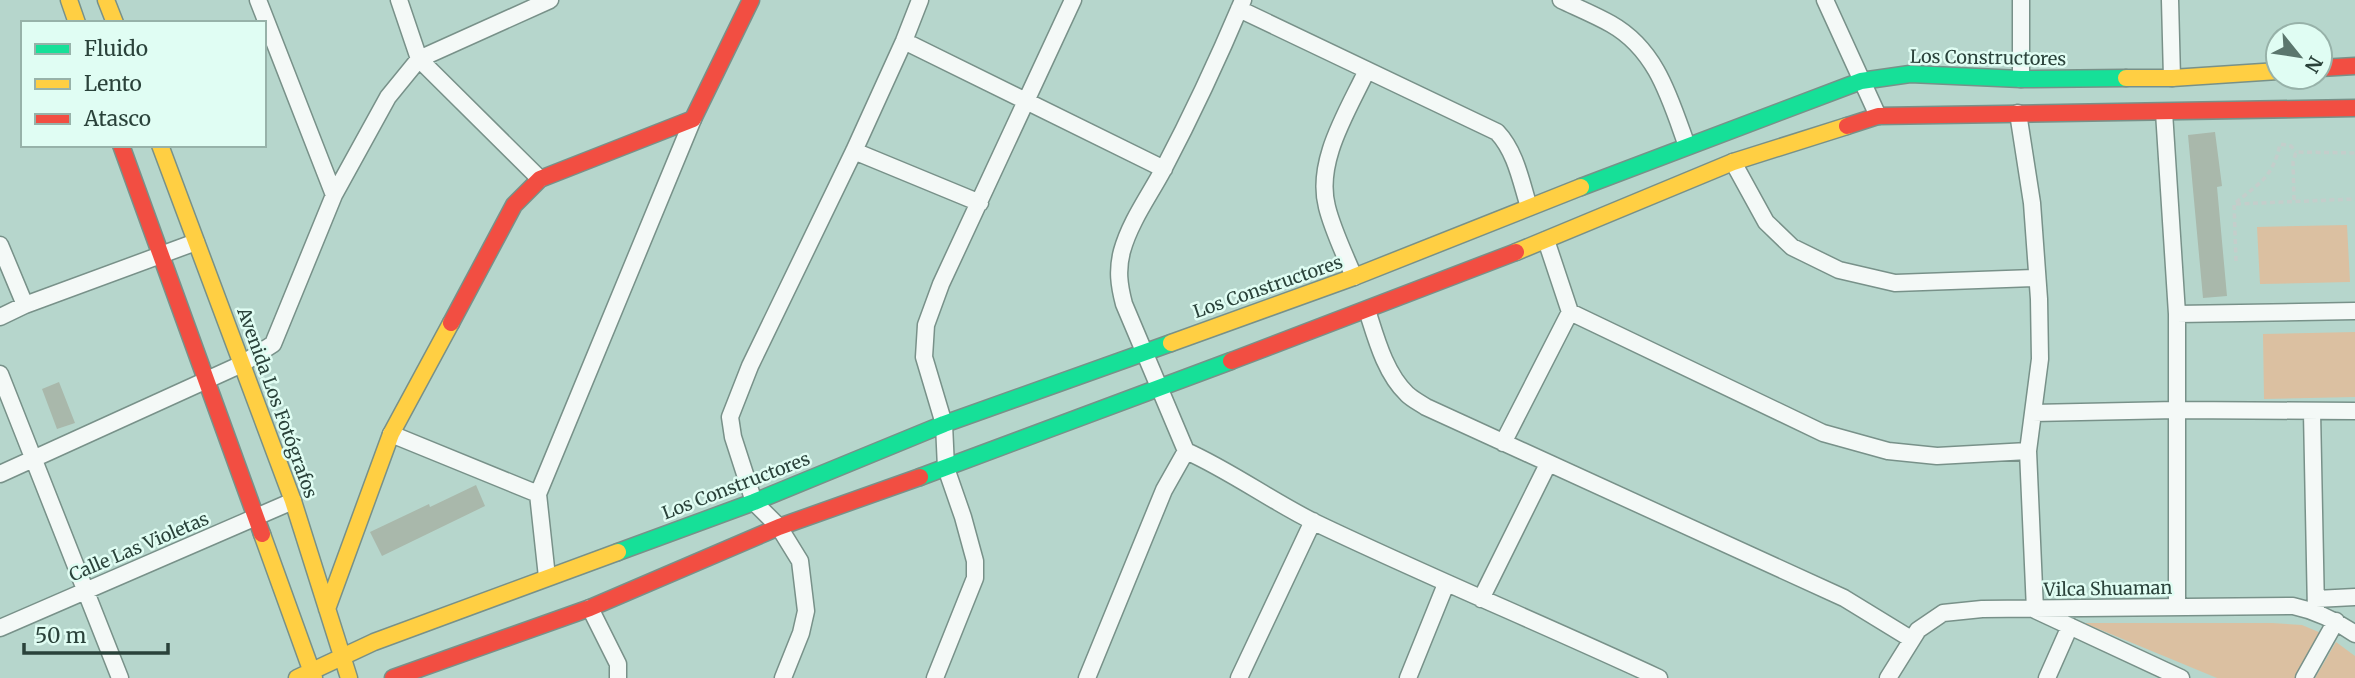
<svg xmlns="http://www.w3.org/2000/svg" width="2355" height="678" font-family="Merriweather,serif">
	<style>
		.green { fill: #dbc0a1 }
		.building { fill: #a9b8ab }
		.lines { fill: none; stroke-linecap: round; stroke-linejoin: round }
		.street-casing { stroke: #789189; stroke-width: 19 }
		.fast-casing { stroke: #789189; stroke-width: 19 }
		.slow-casing { stroke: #789189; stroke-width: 19 }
		.jam-casing { stroke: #789189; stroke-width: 19 }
		.path { stroke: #c4cecb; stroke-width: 3.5; stroke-dasharray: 5 3.5; stroke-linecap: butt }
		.street { stroke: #f4f9f7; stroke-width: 16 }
		.fast { stroke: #16e098; stroke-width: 16 }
		.slow { stroke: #ffcf43; stroke-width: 16 }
		.jam { stroke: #f24e42; stroke-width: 16 }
		.labels { text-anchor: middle; stroke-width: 5; stroke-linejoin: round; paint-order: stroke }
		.street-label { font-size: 18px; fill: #2a423a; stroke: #e0fdf3 }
	</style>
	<rect width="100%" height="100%" fill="#b6d6cc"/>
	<!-- green -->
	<path class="green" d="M2347,225L2350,282L2260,284L2257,227Z
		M2355,332V397L2264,399L2263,334Z
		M2084,623H2272L2302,625L2321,633L2296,678H2217Z
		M2336,642L2355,656V678H2315Z"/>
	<!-- building -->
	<path class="building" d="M2215,132L2222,186L2217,187L2227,296L2203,298L2188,135Z
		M59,382L75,423L57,429L42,389Z
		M476,485L485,506L382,556L370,532L429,504L430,507Z"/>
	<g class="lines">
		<!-- street casing -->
		<g class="street-casing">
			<path id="street" d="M258,0L334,195
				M399,0L419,59L540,179
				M1561,0C1578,8 1595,15 1611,24C1657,50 1670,99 1687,146
				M1825,0L1878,116
				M2021,0V79
				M2170,0L2172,78
				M1239,9L1497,132C1516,152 1521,182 1529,207
				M904,41L1164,169
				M2164,112L2177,314V607
				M2018,113L2032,203L2039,299L2040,359L2028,451L2035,610L2181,678
				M854,151L980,203
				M1733,162L1766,222L1792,247L1839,270L1895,283L2037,278
				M1546,240L1570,312L1823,433L1888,451L1937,456L2028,451
				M0,245L25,305
				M1354,277C1345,255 1333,231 1327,207C1315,161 1348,111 1367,70
				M1367,310C1376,338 1385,373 1407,394C1412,399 1420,403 1426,407L1844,598L1911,639
				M2177,314L2355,311
				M0,317L25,305L196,242
				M0,374L120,678
				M2312,412L2316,611
				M2033,413L2176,410L2355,411
				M391,434L538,494
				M1503,443L1570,312
				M1186,451C1231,471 1271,501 1316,523C1429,577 1545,625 1659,678
				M0,474L242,364L273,344L334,195L388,97L419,59L550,0
				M547,577L538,494L693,119
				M1481,599L1548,464
				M2316,599L2355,597
				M590,608L618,664V678
				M0,628L293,501
				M783,678L801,633L806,611L800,561L779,527L754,502L733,437L730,417L750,366L854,151L904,41L920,0
				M935,678L975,578V561L963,517L946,468L944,424L924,357L926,325L941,284L1073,0
				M1087,678L1164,490L1186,451L1124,304C1119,285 1117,270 1122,251C1130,222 1149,196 1163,170C1192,115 1219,57 1243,0
				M1239,678L1313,521
				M1408,678L1446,584
				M1888,678L1918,630L1943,613L1982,609L2293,606C2317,611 2335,620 2355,634
				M2047,678L2070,626
				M2304,678L2336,621"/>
		</g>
		<!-- fast casing -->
		<g class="fast-casing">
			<path id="fast" d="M1581,187L1861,81L1910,74L2021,79L2126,78
				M920,477L1231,361
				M618,552L754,502L944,424L1171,343"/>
		</g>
		<!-- slow casing -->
		<g class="slow-casing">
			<path id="slow" d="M69,0L77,23
				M106,0L115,23
				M2126,78H2172L2278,71
				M160,145L293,501L349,678
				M1516,252L1733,162L1847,126
				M1171,343L1354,277L1581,187
				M262,534L314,678
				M327,609L391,434L451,323
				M297,678L374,642L618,552"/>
		</g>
		<!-- jam casing -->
		<g class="jam-casing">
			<path id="jam" d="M2320,68L2355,66
				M1847,126L1878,116L2355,108
				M121,145L262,534
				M451,323L514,205L540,179L693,119L751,0
				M1231,361L1516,252
				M393,678L590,608L779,527L920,477"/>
		</g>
		<!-- path -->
		<path class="path" d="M2294,200L2293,162L2296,152L2355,153
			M2236,204L2355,199
			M2236,261L2234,204C2259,183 2273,178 2280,144L2291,146L2296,152"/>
		<!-- street -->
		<use href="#street" class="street"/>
		<!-- fast -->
		<use href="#fast" class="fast"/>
		<!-- slow -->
		<use href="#slow" class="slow"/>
		<!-- jam -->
		<use href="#jam" class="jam"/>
	</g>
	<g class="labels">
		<!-- street labels -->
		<g class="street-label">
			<text transform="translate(1988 58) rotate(1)" y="6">Los Constructores</text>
			<text transform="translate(1268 287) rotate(-19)" y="6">Los Constructores</text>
			<text transform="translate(277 403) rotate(70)" y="6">Avenida Los Fotógrafos</text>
			<text transform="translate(736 486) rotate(-21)" y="6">Los Constructores</text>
			<text transform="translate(139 547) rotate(-23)" y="6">Calle Las Violetas</text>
			<text transform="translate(2108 589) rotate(-1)" y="6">Vilca Shuaman</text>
		</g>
	</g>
	<!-- legend -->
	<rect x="21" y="21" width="245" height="126" fill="#e0fdf3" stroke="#97b2a9" stroke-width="2"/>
	<rect x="35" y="44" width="35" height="10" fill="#16e098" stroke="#97b2a9" stroke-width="2"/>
	<text x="84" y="56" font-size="21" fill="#2a423a">Fluido</text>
	<rect x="35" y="79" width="35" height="10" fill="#ffcf43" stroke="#97b2a9" stroke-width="2"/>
	<text x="84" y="91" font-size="21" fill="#2a423a">Lento</text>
	<rect x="35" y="114" width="35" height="10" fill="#f24e42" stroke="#97b2a9" stroke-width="2"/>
	<text x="84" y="126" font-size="21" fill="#2a423a">Atasco</text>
	<!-- north arrow -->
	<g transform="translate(2299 56) rotate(120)"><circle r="33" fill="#e0fdf3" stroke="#97b2a9" stroke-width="2"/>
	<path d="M0-5L12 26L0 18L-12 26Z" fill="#5b766d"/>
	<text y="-10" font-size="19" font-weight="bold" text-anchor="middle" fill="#2a423a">N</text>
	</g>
	<!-- scale -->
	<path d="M24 643v10h144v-10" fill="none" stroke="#2a423a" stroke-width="3.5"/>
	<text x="35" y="643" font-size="21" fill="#2a423a" stroke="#e0fdf3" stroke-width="5" paint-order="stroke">50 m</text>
</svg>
